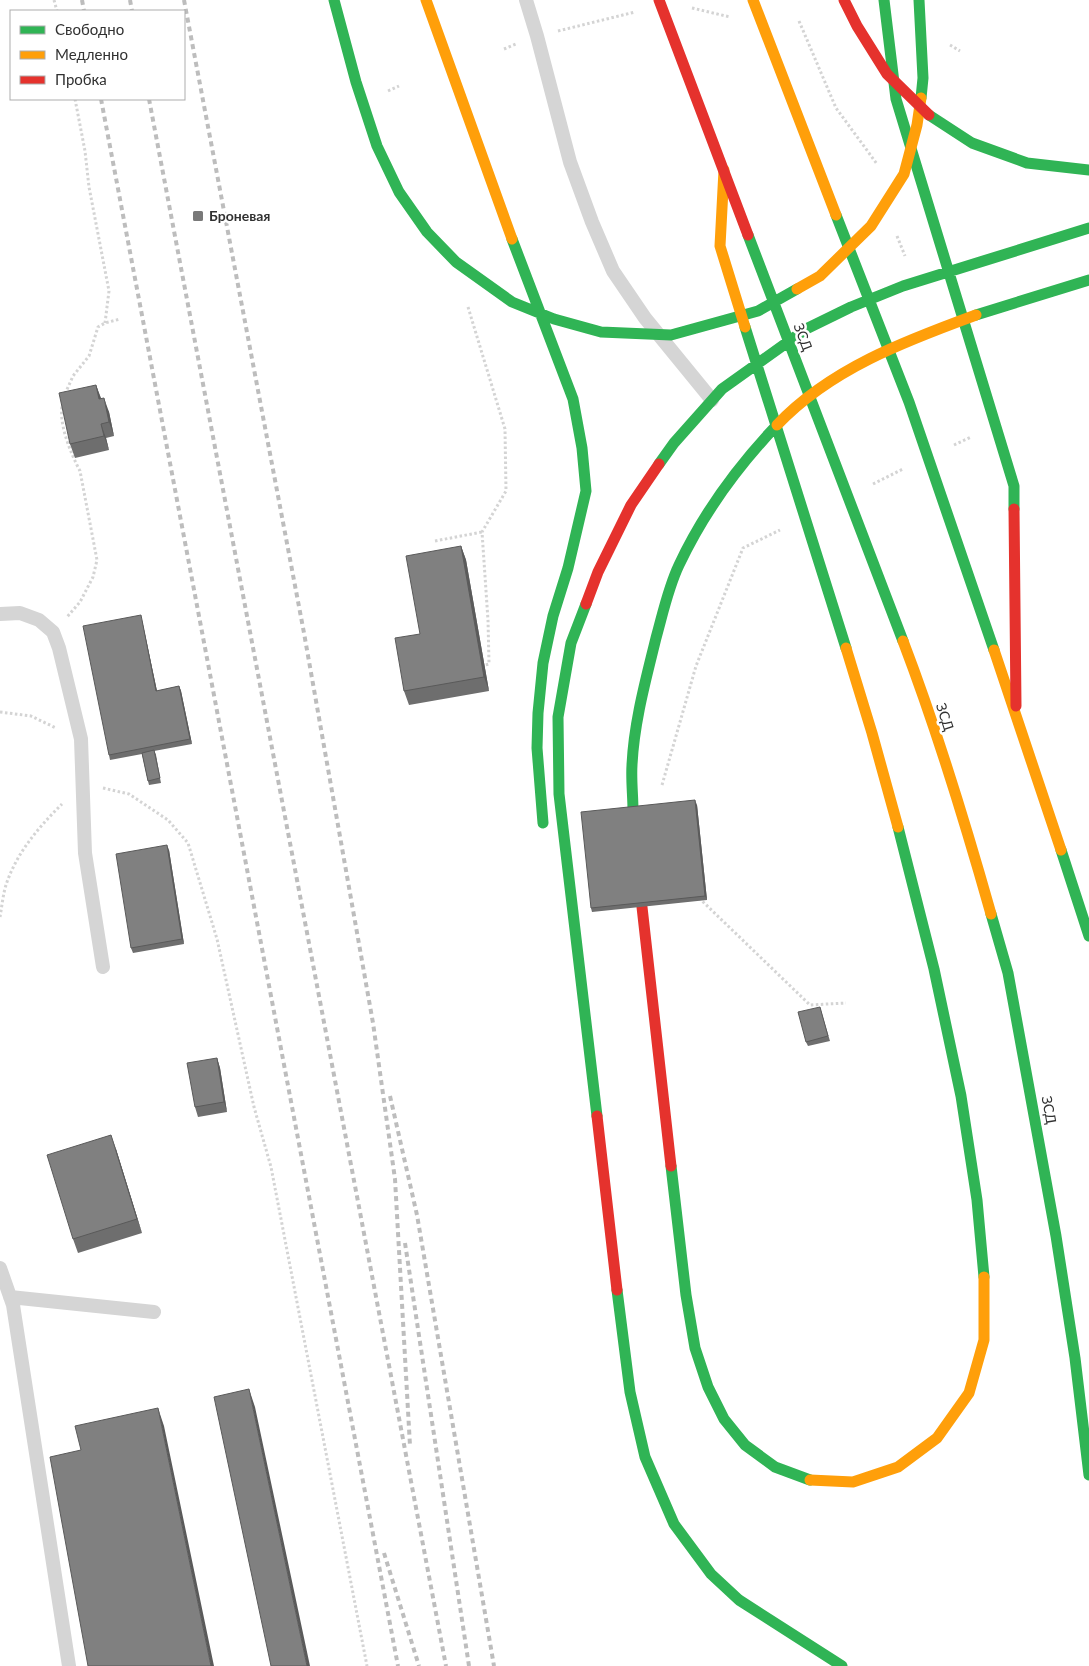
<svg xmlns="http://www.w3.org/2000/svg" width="1089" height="1666" font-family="Lato,sans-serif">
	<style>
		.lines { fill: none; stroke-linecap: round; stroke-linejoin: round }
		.path { stroke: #d4d4d4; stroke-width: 3; stroke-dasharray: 2.5 2.5; stroke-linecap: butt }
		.lane { stroke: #d5d5d5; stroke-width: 14 }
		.fast { stroke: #30b455; stroke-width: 11 }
		.slow { stroke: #ff9f0a; stroke-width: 11 }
		.jam { stroke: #e5322d; stroke-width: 11 }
		.rail { stroke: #bdbdbd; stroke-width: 4; stroke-dasharray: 5 4; stroke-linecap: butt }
		.wall { fill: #6e6e6e }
		.shaded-wall { fill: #5a5a5a }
		.building { fill: #808080; stroke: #5a5a5a }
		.poi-dot { fill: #797979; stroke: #fff; stroke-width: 2 }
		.labels { text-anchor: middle; stroke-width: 5; stroke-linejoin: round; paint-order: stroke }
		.poi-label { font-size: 14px; font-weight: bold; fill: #313131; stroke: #fff; text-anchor: start }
		.street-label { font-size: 14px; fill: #313131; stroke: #fff }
	</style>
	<rect width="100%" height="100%" fill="#fff"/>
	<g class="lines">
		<!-- path -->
		<path class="path" d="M54,0L57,11
			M692,8L730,17
			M799,21L836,108L877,164
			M558,31L635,12
			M950,45L960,51
			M504,49L516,44
			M388,91L399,86
			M75,99L85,151L89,187L109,291L105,323
			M897,236L905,256
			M468,307L505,429L506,491L482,532L488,620L489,664L482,666
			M65,394L73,376L89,356L98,327L105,323L120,319
			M63,402C57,421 71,454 80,471L97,560L93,577L80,602L67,617
			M954,445L971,437
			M873,484L903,469
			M435,541L482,532
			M0,712L31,716L56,728
			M662,785L696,666L743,548L780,530
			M103,788L129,794L168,820L188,843L217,939L254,1107L271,1167L367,1666
			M699,898L810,1005L846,1003
			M0,917C2,906 3,893 7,882C18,851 39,827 62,804"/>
		<!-- lane -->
		<path class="lane" d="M526,0L537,36L570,162L592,222L613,271L645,318L712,400
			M0,614L20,613L39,620L53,632L59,648L81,739L85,853L103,967
			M0,1268L13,1305L69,1666
			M10,1297L154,1312"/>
		<!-- fast -->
		<path class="fast" d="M334,0L356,82L377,146L399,192L427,232L456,262L512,302L554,319L601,332L671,335L758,311L797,289
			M884,0L896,99L1014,486V509
			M919,0L923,78L921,98
			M929,115L972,143L1027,163L1089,170
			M836,215L909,402L994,650
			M748,235L903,641
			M512,239L573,399L582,448L586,491L568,568L553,616L543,663L538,713L537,748L543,823
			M976,315L1089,280
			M745,327L846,648
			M659,464L674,443L722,389L806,329L851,307L903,286L1089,228
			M586,604L571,643L558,717L559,794L597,1116
			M633,811C633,796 631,780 632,765C634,722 646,679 656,638C663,613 668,588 679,565C703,514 738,466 777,425
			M898,827L934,969L961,1096L977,1200L984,1277
			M1061,850L1089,936
			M991,914L1008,973L1056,1236L1075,1358L1089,1475
			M671,1166L686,1295L695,1348L708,1387L724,1419L745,1445L775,1467L810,1480
			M617,1290L630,1392L645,1457L674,1524L711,1574L739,1600L842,1666"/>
		<!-- slow -->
		<path class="slow" d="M426,0L512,239
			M753,0L836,215
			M724,170L720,246L745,327
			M797,289L820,276L871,226L904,174L917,125L921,98
			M777,425C830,369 905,341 976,315
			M903,641C937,730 965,822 991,914
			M846,648L872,733L898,827
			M994,650L1061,850
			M810,1480L853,1482L898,1467L937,1438L969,1393L984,1340V1277"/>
		<!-- jam -->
		<path class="jam" d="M659,0L748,235
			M844,0L857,26L887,74L929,115
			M1014,509L1016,706
			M586,604L598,572L631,505L659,464
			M642,907L671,1166
			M597,1116L617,1290"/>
		<!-- rail -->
		<path class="rail" d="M82,0L84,11
			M130,0L132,11
			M184,0L304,633L373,1023L395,1179L410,1446
			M101,99L398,1666
			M149,99L446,1666
			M390,1096L417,1215L494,1666
			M405,1243L469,1666
			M384,1553L419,1666"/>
	</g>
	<!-- wall -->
	<path class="wall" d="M96,385L101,398L109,412L114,436L106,438L109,450L75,458L70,444Z
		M461,546L466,560L489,691L409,705L404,691L420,634Z
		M142,620L157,691L179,686L181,691L192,744L154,751L161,783L149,785L148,781L142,754L110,760L109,755Z
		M697,805L707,900L592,912L591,908Z
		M169,850L184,944L133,953L131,948Z
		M820,1007L830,1041L808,1046L806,1042Z
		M217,1058L220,1068L227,1112L198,1117L195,1107Z
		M116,1149L142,1233L78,1253L73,1239Z"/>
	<!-- shaded-wall -->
	<path class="shaded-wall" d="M96,385L101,399H99Z
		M104,398L109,412L114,436L109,422Z
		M101,424L106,438L109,450L104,436Z
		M461,546L466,560L489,691L484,677Z
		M141,615L142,620L158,696L156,691Z
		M179,686L181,691L192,744L190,739Z
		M154,750L156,755L161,783L160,778Z
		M695,800L697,805L707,900L705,896Z
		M167,845L169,850L184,944L182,939Z
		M217,1058L220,1068L227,1112L224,1102Z
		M111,1135L116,1149L142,1233L137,1219Z
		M249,1389L255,1407L310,1666H307Z
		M158,1408L164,1426L214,1666H211Z"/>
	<!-- building -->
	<path class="building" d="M96,385L99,399L104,398L109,422L101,424L104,436L70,444L59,393Z
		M461,546L484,677L404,691L395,638L420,634L406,556Z
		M141,615L156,691L179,686L190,739L109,755L83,626Z
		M154,750L160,778L148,781L142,753Z
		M695,800L705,896L591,908L581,812Z
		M167,845L182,939L131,948L116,854Z
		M820,1007L828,1036L806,1042L798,1012Z
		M217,1058L224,1102L195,1107L187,1063Z
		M111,1135L137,1219L73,1239L47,1155Z
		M249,1389L307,1666H271L214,1397Z
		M158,1408L211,1666H88L50,1457L81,1450L75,1426Z"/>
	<!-- markers -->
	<rect class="poi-dot" x="192" y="210" width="12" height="12" rx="2.5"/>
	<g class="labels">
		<!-- poi labels -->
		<g class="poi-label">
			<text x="209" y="221">Броневая</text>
		</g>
		<!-- street labels -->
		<g class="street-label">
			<text transform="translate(803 337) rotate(69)" y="5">ЗСД</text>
			<text transform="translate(945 717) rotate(72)" y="5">ЗСД</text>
			<text transform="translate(1049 1110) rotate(80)" y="5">ЗСД</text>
		</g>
	</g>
	<!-- legend -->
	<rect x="10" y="10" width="175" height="90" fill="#ffffff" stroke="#adadad"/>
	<rect x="20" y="26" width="25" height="8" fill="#30b455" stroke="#adadad"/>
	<text x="55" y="35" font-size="15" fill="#313131">Свободно</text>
	<rect x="20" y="51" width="25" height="8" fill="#ff9f0a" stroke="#adadad"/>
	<text x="55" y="60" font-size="15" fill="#313131">Медленно</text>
	<rect x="20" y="76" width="25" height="8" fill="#e5322d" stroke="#adadad"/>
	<text x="55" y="85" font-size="15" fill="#313131">Пробка</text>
</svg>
